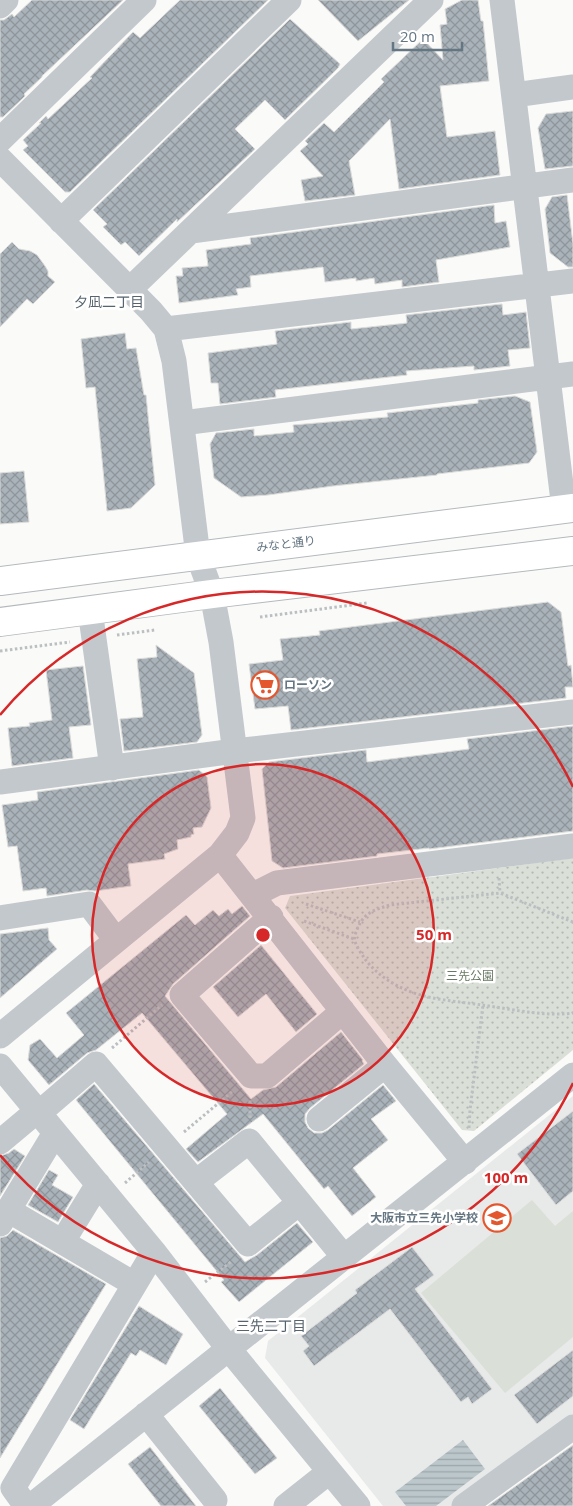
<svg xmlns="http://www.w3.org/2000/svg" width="573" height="1506" font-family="'Open Sans','Noto Sans JP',sans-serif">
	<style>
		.built { fill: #e8e9e9 }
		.grass { fill: #dadfd7 }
		.park { fill: url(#park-dots) }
		.water { fill: url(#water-rules) }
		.building { fill: url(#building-cross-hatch); stroke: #dcdcda }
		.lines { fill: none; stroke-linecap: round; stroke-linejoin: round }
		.highway-casing { stroke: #b4b9bd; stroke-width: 30 }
		.path { stroke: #bbbfc2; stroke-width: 3; stroke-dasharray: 2.5 2.5; stroke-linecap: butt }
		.minor { stroke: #c3c8cc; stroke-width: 25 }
		.highway { stroke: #fff; stroke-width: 28 }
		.ring { fill: none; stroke: #d62828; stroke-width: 2.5 }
		.labels { text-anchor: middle; stroke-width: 5; stroke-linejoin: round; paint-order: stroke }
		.street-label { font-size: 12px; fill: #657683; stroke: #fff }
		.poi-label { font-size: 12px; font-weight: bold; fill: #657683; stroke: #fff; text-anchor: start }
		.park-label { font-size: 12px; fill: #687a64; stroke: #fff }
		.neighbourhood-label { font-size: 14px; fill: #57646e; stroke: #fff }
		.centre { fill: #d62828; stroke: #fff; stroke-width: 2.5 }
		.ring-label { font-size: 15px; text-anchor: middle; font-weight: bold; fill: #d62828; stroke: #fff; stroke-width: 5; stroke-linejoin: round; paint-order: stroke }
	</style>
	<defs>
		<pattern id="park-dots" width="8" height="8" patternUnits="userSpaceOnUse" patternTransform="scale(1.25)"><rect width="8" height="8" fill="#dadfd7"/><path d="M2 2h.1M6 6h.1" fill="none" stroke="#b4b9b4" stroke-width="1.8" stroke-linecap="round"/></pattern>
		<pattern id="water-rules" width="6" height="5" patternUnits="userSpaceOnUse" patternTransform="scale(1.25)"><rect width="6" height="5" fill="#bbc7cb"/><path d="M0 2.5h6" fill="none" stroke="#9ca6aa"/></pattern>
		<pattern id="building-cross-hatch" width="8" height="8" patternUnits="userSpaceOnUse" patternTransform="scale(1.25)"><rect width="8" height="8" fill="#aab3b9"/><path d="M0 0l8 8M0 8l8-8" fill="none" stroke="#8e969c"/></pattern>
	</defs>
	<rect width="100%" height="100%" fill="#fafaf8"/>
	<!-- built -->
	<path class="built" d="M573,1096V1417L452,1506H383L265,1358L268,1341Z"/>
	<!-- grass -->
	<path class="grass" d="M532,1200L555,1226L573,1211V1337L505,1393L421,1293Z"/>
	<!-- park -->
	<path class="park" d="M573,858V1050L474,1131L462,1130L285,908L290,896Z"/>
	<!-- water -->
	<path class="water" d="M463,1440L485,1469L436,1506H406L395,1492Z"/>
	<!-- building -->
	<path class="building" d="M32,0H123L42,76V77L24,94L25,96L3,117H0V20H4L12,14L14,17Z
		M180,0H268L70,192H65L23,150L28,146L23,140L41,123H39L46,116L48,119L92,78L90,77L133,32L140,38Z
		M318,0H409L358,41Z
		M462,0H478L481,21H483L489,81L440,86L447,137L495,131L500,175L399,189L390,119L349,161L355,195L305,201L301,180L323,176L300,151L308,144L305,141L324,123L334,132L384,82L381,79L423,39L443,60L440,25L447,24L445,9Z
		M290,19L340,64L338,68L285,120L265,100L235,129L255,149L177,222V219L139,256L125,242L121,245L103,227L107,224L93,210Z
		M573,111V166L545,169L538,128L546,114Z
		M567,195L573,244V267H568L550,253L545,209L552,197Z
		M494,205L495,223L506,221L510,247L436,260L439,282L402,287V280L375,284L374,278L356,281V278L325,282L323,267L250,276L251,287L236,289L238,295L179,303L176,276H183L182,268L208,266L206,250L251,244L250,238Z
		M12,242L19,249L30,251L37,255L45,266L48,271V276L55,282L33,304L27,299L0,327V254Z
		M502,304L503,315L526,312L530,348L508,350L510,366L474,370V366L406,371L407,375L275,390L276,397L220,404L218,383H211L208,353L277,344L275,331L351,322V329L407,323L406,315Z
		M125,333L127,349L136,348L144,395H146L155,485L131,508L107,511L95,387L86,388L81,339Z
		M515,396L530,402L537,452L529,463L437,474V475L333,486L268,495L241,497L214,478L210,444L216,433L254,429V436L294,432L293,425L388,417L387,413L478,403V400Z
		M24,471L29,522L0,524V473Z
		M548,602L561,612L568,666L571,665L573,687H565L566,698L291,730L288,706L255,709L249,664L283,660L280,639L320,635L319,631Z
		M156,645L194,673L202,735L197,742L124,751L120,719L143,717L137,659L157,657Z
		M83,666L91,725L69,727L73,758L12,766L8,728L30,726L29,723L52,720L46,670Z
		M573,726V831L429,849V848L377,854V856L283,868L272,861L262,769L269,762L366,750L367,762L469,749L467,739Z
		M199,770L207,777L211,808L202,827L193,828L194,834L191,835V837L177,840L178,849L164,854L165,859L128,864L131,886L95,891L87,890L47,896L46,888L23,891L17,846L8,847L2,805L38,800L37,792Z
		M242,906L250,916L173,984L165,996L251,1099L263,1090L276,1087L341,1032L363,1060L362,1061L364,1064L310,1108L305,1114V1122L308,1128L314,1133H322L328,1130L383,1085L396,1101L371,1119L388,1140L353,1168L376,1197L352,1216L328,1186L324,1189L263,1114L198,1162L186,1149L227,1114L142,1013L96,1050L87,1053L49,1085L28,1060L30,1045L40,1039L57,1058L84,1035L66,1013L186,915L195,925L213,910L219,916L228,909L232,914Z
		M48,928L49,940L57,949L0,998V934Z
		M261,945L317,1014L296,1032L266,994L238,1017L213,987Z
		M94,1084L245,1262L257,1255L297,1223L313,1242L239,1302L221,1282L224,1280L76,1100Z
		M573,1111V1191L556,1205L517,1154Z
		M14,1149L25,1156L0,1196V1156L9,1153Z
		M49,1170L58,1175L52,1185L73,1197L58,1222L28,1205Z
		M13,1230L106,1284L0,1458V1238L7,1236Z
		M412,1247L434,1275L415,1289L492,1389L472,1404L468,1397L461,1402L390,1309L314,1366L303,1351L309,1346L301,1336L357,1293L355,1290Z
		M139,1306L183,1334L166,1365L140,1350L136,1356L131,1353L84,1429L70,1420Z
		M573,1350V1396L537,1424L514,1395Z
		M220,1388L277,1458L255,1474L199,1406Z
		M573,1445V1506H488Z
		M150,1447L196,1506H161L128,1464Z"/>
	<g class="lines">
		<!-- highway casing -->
		<g class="highway-casing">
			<path id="highway" d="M0,581L573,508
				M0,622L212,594L573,551"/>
		</g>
		<!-- path -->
		<path class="path" d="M260,617L367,603
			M117,635L155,630
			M0,651L70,642
			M499,878L500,893
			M306,904L360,922
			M304,921L354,939
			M573,922L500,893L390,905C370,911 362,914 355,935C353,942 359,950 363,956C372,970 388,982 404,989C428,1000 456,1001 482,1005C512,1009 543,1017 573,1013
			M112,1048L162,1005
			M250,1118V1099
			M469,1128L470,1110L483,1005
			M184,1132L233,1091
			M125,1183L149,1162
			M205,1282L232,1261"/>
		<!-- minor -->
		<path class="minor" d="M502,0L564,509
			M0,6L6,0
			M514,95L573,87
			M0,140L144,0
			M0,159L151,311L166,329L174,361L198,556L212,594L221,642L243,818L237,833L220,855L0,1036
			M61,221L289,0
			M191,231L573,180
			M129,290L431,0
			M166,329L573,281
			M182,423L573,374
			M90,610L112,768
			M0,782L235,751L573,712
			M220,855L385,1065L465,1162
			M253,895L277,883L573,846
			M271,917L182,995L251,1076H267L343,1011
			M0,918L89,904L116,940
			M0,1066L154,1252L228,1348L358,1506
			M39,1113L96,1064L248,1244L299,1203
			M319,1119L385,1065
			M0,1142L37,1111
			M196,1182L249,1141L344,1257
			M8,1210L134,1284
			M0,1224L55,1133
			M63,1241L98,1184
			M146,1414L215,1500
			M26,1506L13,1488L154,1252
			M31,1506L573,1075
			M286,1506L329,1472
			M464,1506L573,1427"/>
		<!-- highway -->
		<use href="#highway" class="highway"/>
	</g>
	<!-- distance rings -->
	<circle cx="263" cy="935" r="171" fill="#d62828" fill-opacity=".12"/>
	<g class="ring">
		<circle cx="263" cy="935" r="171"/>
		<path d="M573 1083A343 343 0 0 1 0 1155M0 715A343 343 0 0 1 573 787"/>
	</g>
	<!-- icons -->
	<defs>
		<g id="supermarket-ring" transform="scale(1.4375)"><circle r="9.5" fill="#fff" stroke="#e4572e" stroke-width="1.5"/><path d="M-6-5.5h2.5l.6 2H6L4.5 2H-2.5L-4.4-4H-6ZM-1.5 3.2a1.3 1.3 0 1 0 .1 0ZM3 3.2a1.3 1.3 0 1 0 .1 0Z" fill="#e4572e"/></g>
		<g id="school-ring" transform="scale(1.4375)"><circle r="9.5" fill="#fff" stroke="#e4572e" stroke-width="1.5"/><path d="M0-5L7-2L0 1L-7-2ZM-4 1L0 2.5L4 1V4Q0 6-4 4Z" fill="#e4572e"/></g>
	</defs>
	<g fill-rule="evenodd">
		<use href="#supermarket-ring" x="265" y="685"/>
		<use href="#school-ring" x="497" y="1218"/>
	</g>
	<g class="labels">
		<!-- street labels -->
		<g class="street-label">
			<text transform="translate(286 544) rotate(-7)" y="4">みなと通り</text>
		</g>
		<!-- poi labels -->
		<g class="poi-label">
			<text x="284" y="689">ローソン</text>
			<text x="478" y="1222" text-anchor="end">大阪市立三先小学校</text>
		</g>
		<!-- park labels -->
		<g class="park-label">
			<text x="470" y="980">三先公園</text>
		</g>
		<!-- neighbourhood labels -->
		<g class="neighbourhood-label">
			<text x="109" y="307">夕凪二丁目</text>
			<text x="271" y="1331">三先二丁目</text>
		</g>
	</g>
	<circle cx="263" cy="935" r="8" class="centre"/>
	<g class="ring-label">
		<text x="434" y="940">50 m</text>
		<text x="506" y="1183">100 m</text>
	</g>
	<!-- scale -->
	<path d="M393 42v8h69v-8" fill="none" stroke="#657683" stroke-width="2.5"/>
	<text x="400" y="42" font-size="15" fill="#657683" stroke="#ffffff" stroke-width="4" paint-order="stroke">20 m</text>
</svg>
